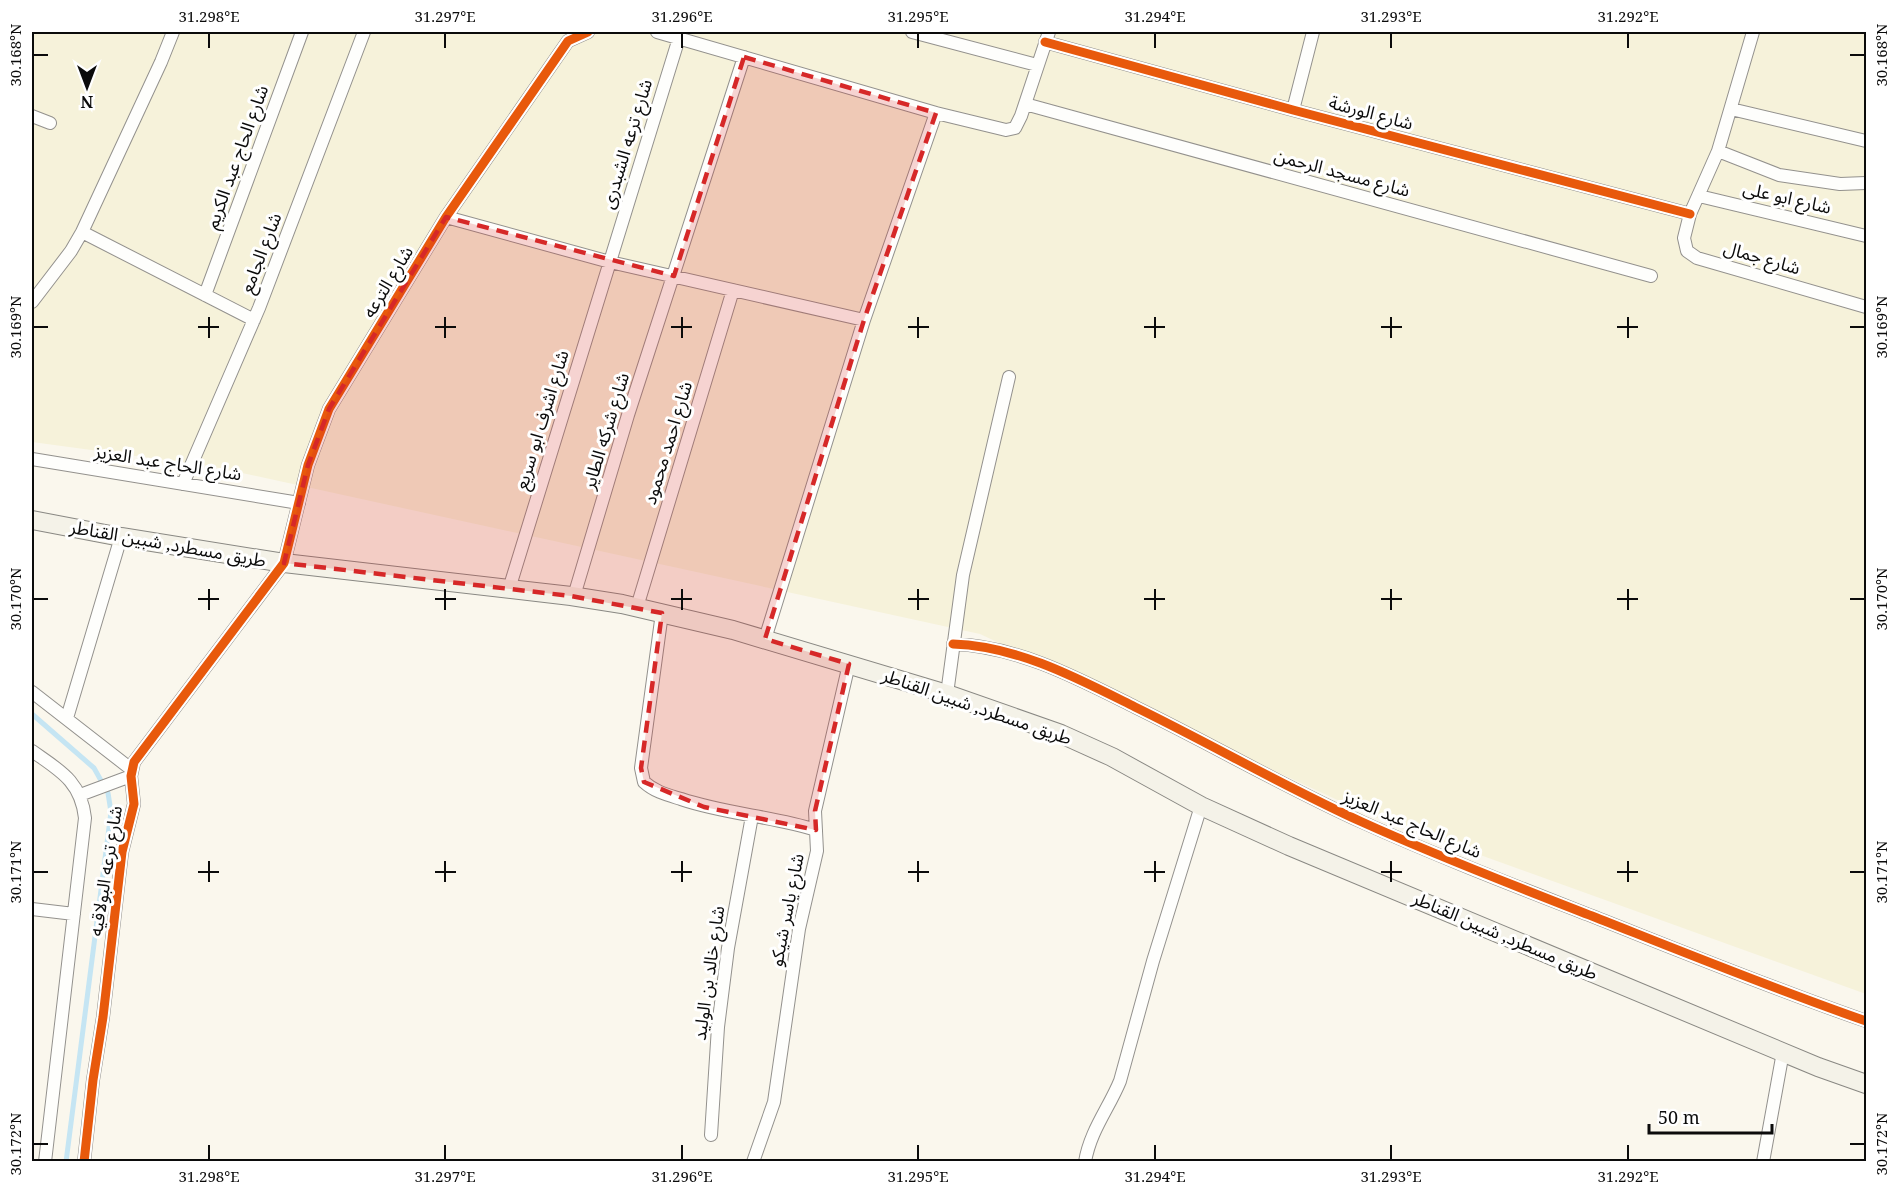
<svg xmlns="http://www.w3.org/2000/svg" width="1898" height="1193" font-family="'Noto Serif','Noto Sans Arabic',serif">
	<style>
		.farmland { fill: #f6f2da }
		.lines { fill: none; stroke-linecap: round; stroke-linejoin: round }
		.stream { stroke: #c5e5f3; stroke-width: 5 }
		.minor-casing { stroke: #93918d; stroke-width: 14 }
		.secondary-casing { stroke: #898883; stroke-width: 20 }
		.minor { stroke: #fefefc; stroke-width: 12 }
		.secondary { stroke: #f4f2e8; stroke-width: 18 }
		.cycleway-casing { stroke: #fff; stroke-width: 13 }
		.cycleway { stroke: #e8590c; stroke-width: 9 }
		.marked { fill: #d62828; fill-opacity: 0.2; stroke: #d62828; stroke-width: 4.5; stroke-dasharray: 12 8; stroke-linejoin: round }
		.ticks { fill: none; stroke: #0b0b0b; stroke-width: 2 }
		.labels { text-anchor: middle; stroke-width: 6; stroke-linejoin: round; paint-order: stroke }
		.street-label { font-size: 18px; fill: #0b0b0b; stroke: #fff }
		.neatline { fill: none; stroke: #0b0b0b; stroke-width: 2 }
		.ticks-label { font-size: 15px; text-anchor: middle; fill: #0b0b0b }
	</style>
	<rect width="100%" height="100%" fill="#faf7ed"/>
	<!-- farmland -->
	<path class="farmland" d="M32,32H1866V994L1372,816L980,634L210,466L32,442Z"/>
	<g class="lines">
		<!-- stream -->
		<path class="stream" d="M32,714L94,768L108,793L111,812L66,1162"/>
		<!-- minor casing -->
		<g class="minor-casing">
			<path id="minor" d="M657,32L936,113L1006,130L1015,128L1021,116L1049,32
				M912,32L1037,65
				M1753,32L1718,151L1690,214L1684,238L1687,251L1697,258L1866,307
				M1045,42L1293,110L1690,214
				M1025,104L1651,276
				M1731,109L1866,141
				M1293,110L1313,32
				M32,116L50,123
				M1718,151L1779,175L1840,184L1866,183
				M1699,196L1866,236
				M446,217L610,262L864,320
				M82,232L254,320
				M205,295L302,32
				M32,302L71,251L82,232L161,62L173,32
				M32,459L299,503
				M183,484L259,308L364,32
				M509,589L679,38
				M574,596L628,415L744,57
				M637,607L733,290
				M662,613L641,768L644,782C655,792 668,795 681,799C725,814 772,816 816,830
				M765,639L864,320L936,113
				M953,644C1018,646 1079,679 1135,707C1211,744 1285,787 1362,822C1437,856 1515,886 1592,916C1683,952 1774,989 1866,1021
				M32,692L131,769
				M947,694L963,575L1009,377
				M67,718L121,537
				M32,751C59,770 81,781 85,818L45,1162
				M80,795L131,776
				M32,909L74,914
				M711,1135L718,1027L728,948L752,816
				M84,1162L93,1080L103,1017L122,852L134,804L131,776L134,762L284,563L308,465L329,409L446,217L568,41L588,32
				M753,1162L774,1102L799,929L817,851L815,811L849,664
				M1085,1162C1090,1131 1109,1108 1120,1081L1153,961L1201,806
				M1763,1162L1783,1052"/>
		</g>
		<!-- secondary casing -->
		<g class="secondary-casing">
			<path id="secondary" d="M32,520L121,537L284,563L571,596L622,604L733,630L947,694L1061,734L1112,757L1201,806L1289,846L1818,1067L1866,1084"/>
		</g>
		<!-- minor -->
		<use href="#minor" class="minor"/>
		<!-- secondary -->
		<use href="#secondary" class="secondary"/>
		<!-- cycleway casing -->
		<g class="cycleway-casing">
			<path id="cycleway" d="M1045,42L1293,110L1690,214
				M953,644C1018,646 1079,679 1135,707C1211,744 1285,787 1362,822C1437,856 1515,886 1592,916C1683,952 1774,989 1866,1021
				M84,1162L93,1080L103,1017L122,852L134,804L131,776L134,762L284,563L308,465L329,409L446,217L568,41L588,32"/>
		</g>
		<!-- cycleway -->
		<use href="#cycleway" class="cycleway"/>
	</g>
	<!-- marked area -->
	<path class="marked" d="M744,57L936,113L864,320L765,639L849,664L815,811L816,830L704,807L644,782L641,768L662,613L571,596L284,563L308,465L329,409L446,217L674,276Z"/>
	<!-- ticks -->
	<path class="ticks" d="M209,33V48M445,33V48M682,33V48M918,33V48M1155,33V48M1391,33V48M1628,33V48M33,55H48M1850,55H1865M209,317V338M445,317V338M682,317V338M918,317V338M1155,317V338M1391,317V338M1628,317V338M33,327H48M198,327H219M435,327H456M671,327H692M908,327H929M1144,327H1165M1381,327H1402M1617,327H1638M1850,327H1865M209,589V610M445,589V610M682,589V610M918,589V610M1155,589V610M1391,589V610M1628,589V610M33,599H48M198,599H219M435,599H456M671,599H692M908,599H929M1144,599H1165M1381,599H1402M1617,599H1638M1850,599H1865M209,861V882M445,861V882M682,861V882M918,861V882M1155,861V882M1391,861V882M1628,861V882M33,872H48M198,872H219M435,872H456M671,872H692M908,872H929M1144,872H1165M1381,872H1402M1617,872H1638M1850,872H1865M33,1144H48M1850,1144H1865M209,1145V1160M445,1145V1160M682,1145V1160M918,1145V1160M1155,1145V1160M1391,1145V1160M1628,1145V1160"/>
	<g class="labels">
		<!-- street labels -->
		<g class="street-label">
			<text transform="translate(1371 113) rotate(15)" y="6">شارع الورشة</text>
			<text transform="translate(627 144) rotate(-73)" y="6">شارع ترعه الشبدرى</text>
			<text transform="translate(237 157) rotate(-70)" y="6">شارع الحاج عبد الكريم</text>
			<text transform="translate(1342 173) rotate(15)" y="6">شارع مسجد الرحمن</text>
			<text transform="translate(1787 198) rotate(13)" y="6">شارع ابو على</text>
			<text transform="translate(261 253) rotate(-69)" y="6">شارع الجامع</text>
			<text transform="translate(1762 258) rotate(16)" y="6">شارع جمال</text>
			<text transform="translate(388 282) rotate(-59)" y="6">شارع الترعه</text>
			<text transform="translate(542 420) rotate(-73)" y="6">شارع اشرف ابو سريع</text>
			<text transform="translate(606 431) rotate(-73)" y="6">شارع شركه الطاير</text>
			<text transform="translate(668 443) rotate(-73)" y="6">شارع احمد محمود</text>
			<text transform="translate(168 463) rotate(9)" y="6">شارع الحاج عبد العزيز</text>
			<text transform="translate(168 544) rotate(10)" y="6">طريق مسطرد, شبين القناطر</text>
			<text transform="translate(977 707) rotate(19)" y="6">طريق مسطرد, شبين القناطر</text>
			<text transform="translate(1412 824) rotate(23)" y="6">شارع الحاج عبد العزيز</text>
			<text transform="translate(106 871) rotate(-81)" y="6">شارع ترعه البولاقيه</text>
			<text transform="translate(787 910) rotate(-79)" y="6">شارع ياسر شيكو</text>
			<text transform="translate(1505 936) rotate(23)" y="6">طريق مسطرد, شبين القناطر</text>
			<text transform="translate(709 973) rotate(-82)" y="6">شارع خالد بن الوليد</text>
		</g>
	</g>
	<!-- border -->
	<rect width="1898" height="1193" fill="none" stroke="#ffffff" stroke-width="66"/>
	<!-- north arrow -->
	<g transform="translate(87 87) rotate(180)" stroke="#ffffff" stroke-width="4.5" paint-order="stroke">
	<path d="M0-4.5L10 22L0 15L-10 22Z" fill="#0b0b0b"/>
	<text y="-9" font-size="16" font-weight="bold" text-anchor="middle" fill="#0b0b0b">N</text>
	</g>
	<!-- scale -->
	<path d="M1649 1124v9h123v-9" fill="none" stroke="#0b0b0b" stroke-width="3"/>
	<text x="1658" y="1124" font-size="18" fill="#0b0b0b" stroke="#ffffff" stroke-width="4.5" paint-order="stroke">50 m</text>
	<rect x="33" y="33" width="1832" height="1127" class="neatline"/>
	<g class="ticks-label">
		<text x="209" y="22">31.298°E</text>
		<text x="445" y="22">31.297°E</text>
		<text x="682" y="22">31.296°E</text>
		<text x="918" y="22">31.295°E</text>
		<text x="1155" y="22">31.294°E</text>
		<text x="1391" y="22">31.293°E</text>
		<text x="1628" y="22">31.292°E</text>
		<text transform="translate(1882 55) rotate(-90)" y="5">30.168°N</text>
		<text transform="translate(16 55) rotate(-90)" y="5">30.168°N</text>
		<text transform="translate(1882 327) rotate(-90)" y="5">30.169°N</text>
		<text transform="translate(16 327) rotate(-90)" y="5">30.169°N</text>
		<text transform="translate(1882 599) rotate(-90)" y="5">30.170°N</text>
		<text transform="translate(16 599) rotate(-90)" y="5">30.170°N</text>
		<text transform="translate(1882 872) rotate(-90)" y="5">30.171°N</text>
		<text transform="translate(16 872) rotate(-90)" y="5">30.171°N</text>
		<text transform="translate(1882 1144) rotate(-90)" y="5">30.172°N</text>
		<text transform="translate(16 1144) rotate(-90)" y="5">30.172°N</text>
		<text x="209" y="1182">31.298°E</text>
		<text x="445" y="1182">31.297°E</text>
		<text x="682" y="1182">31.296°E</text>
		<text x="918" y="1182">31.295°E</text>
		<text x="1155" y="1182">31.294°E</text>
		<text x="1391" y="1182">31.293°E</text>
		<text x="1628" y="1182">31.292°E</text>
	</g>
</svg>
